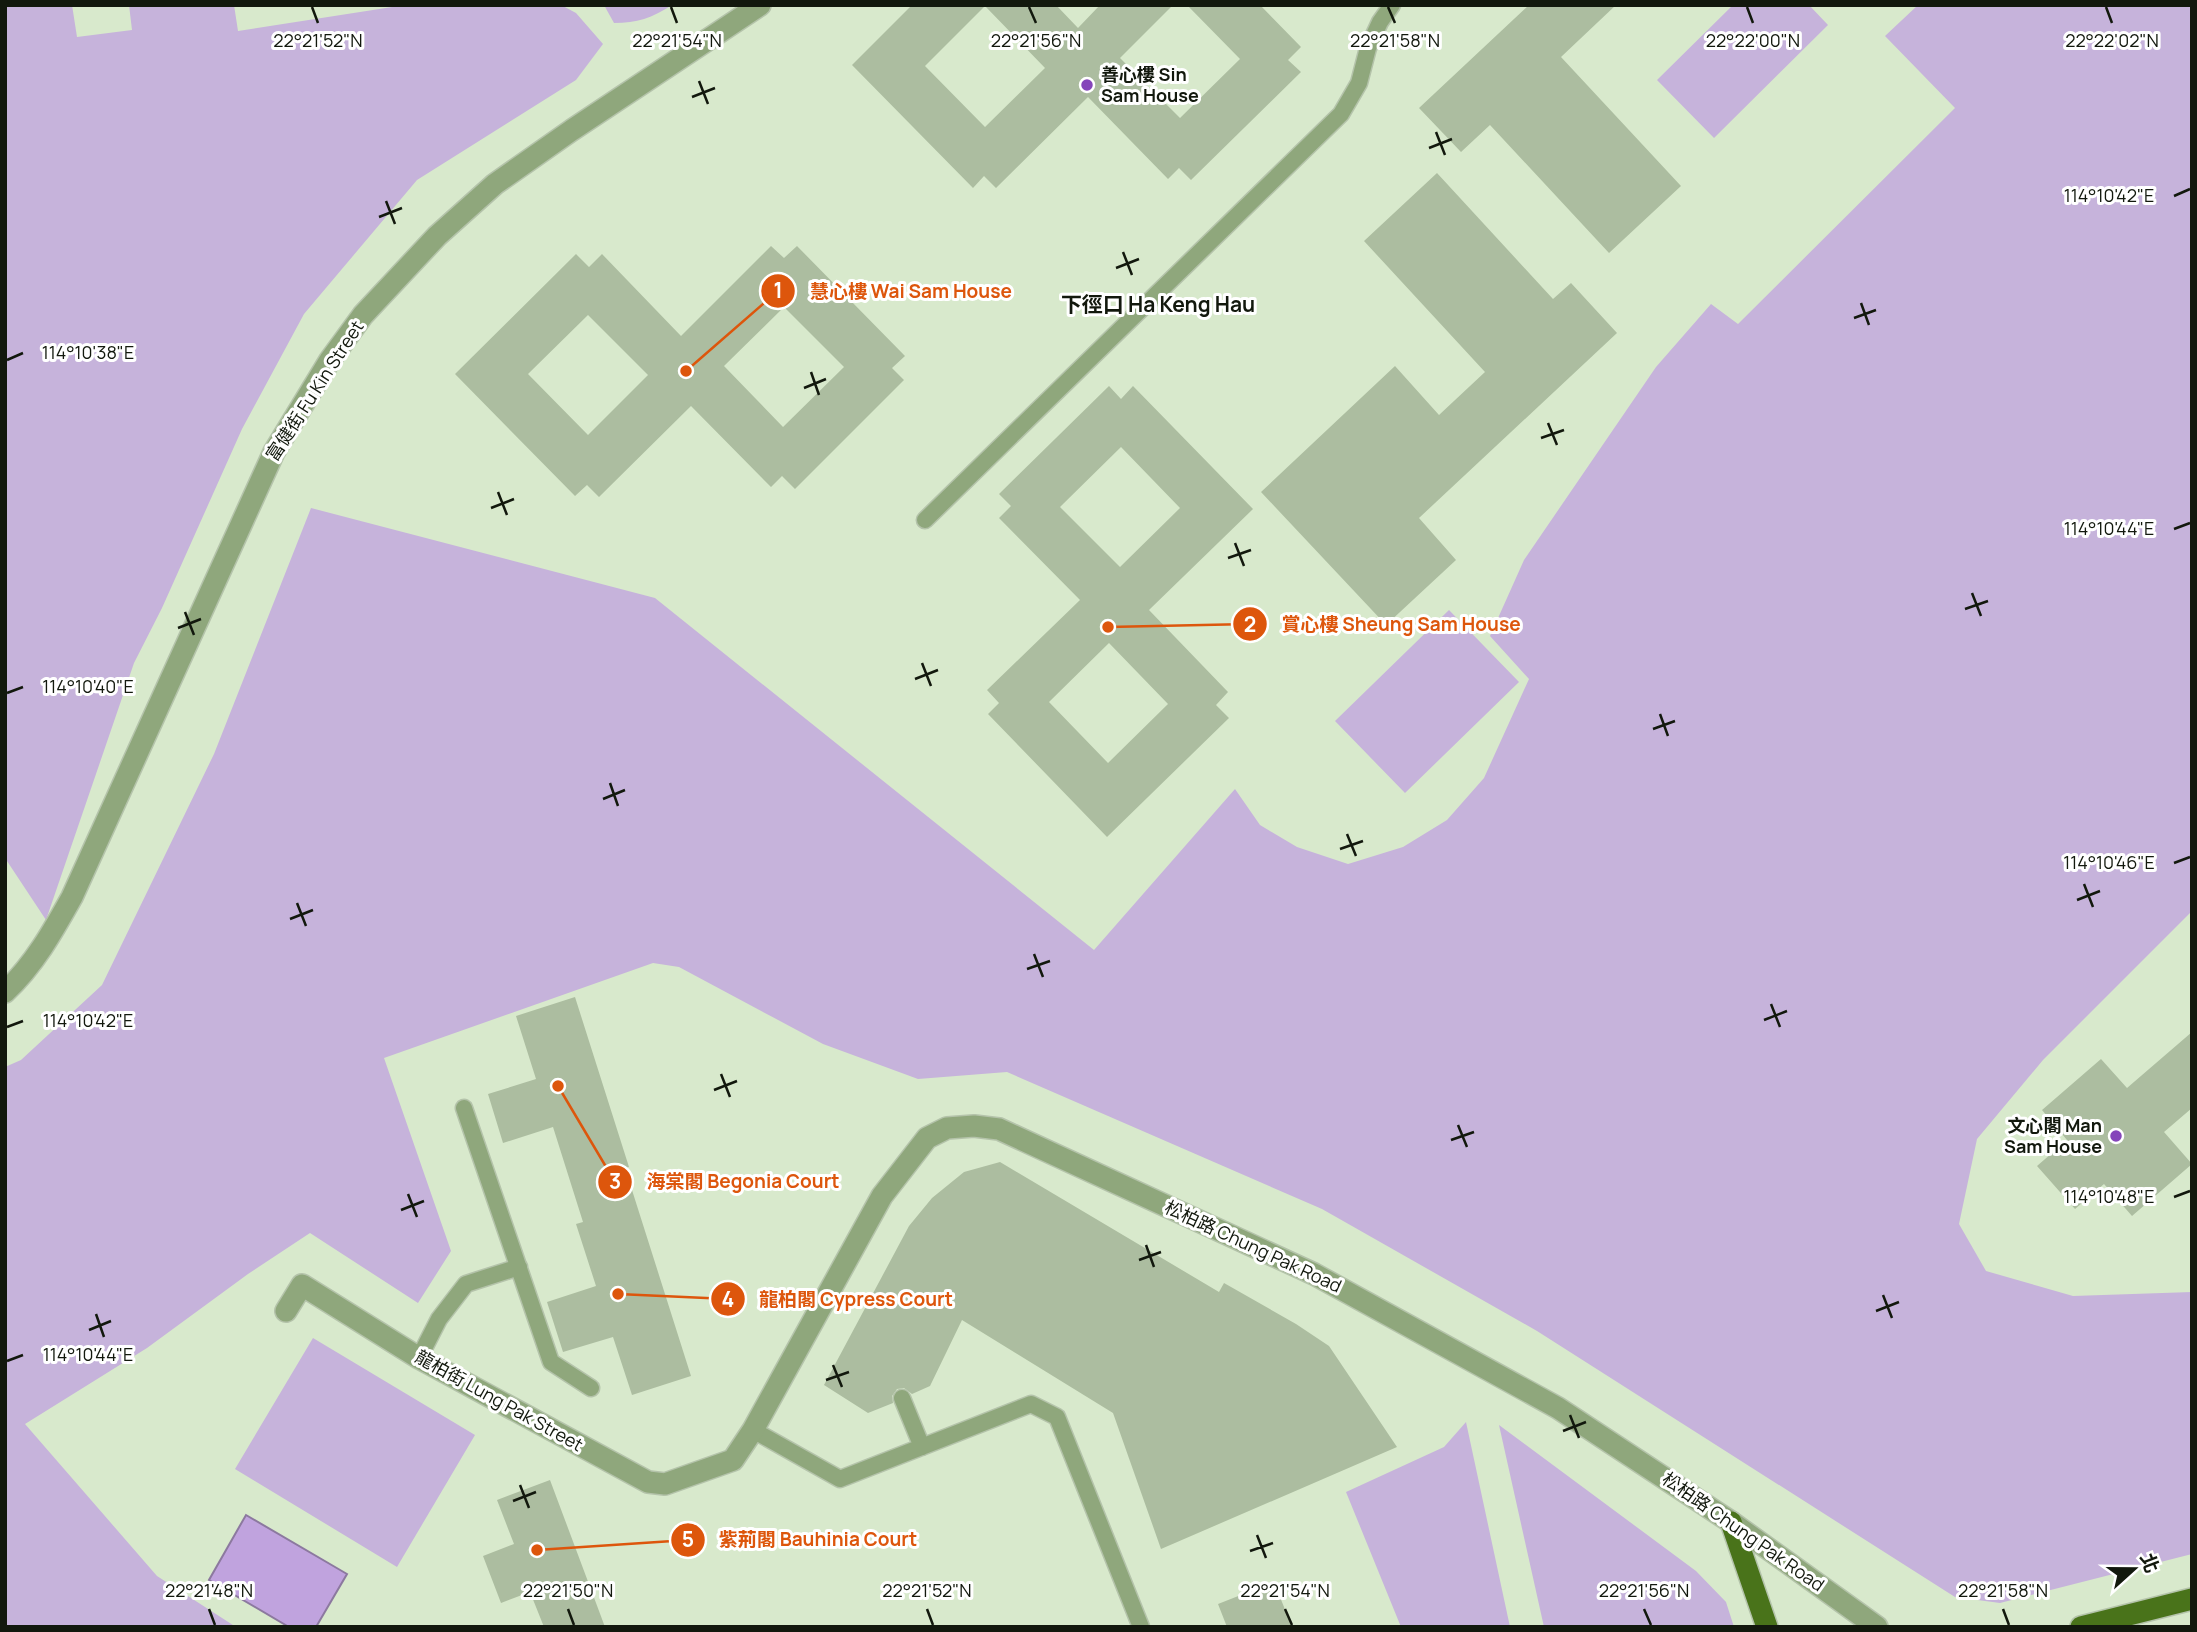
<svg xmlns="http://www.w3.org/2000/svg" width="2197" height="1632" font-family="Manrope,'Noto Sans TC',sans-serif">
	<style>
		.green { fill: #c6b3db }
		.water { fill: #c0a3de; stroke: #8c799f; stroke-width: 2 }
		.building { fill: #acbda0; fill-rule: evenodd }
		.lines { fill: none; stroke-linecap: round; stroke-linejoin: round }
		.lane-casing { stroke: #b4c3aa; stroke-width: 19 }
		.street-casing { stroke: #b4c3aa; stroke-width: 24 }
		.primary-casing { stroke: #b4c3aa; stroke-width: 24 }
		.lane { stroke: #8fa77c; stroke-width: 16 }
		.street { stroke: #8fa77c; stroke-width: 21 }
		.primary { stroke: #49731a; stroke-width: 21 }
		.ticks { fill: none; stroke: #12180d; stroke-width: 2.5 }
		.poi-dot { fill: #8545ba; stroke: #fff; stroke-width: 2.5 }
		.labels { text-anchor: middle; stroke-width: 6; stroke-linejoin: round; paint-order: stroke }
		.poi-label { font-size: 18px; font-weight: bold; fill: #12180d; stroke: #fff; text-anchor: start }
		.street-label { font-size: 18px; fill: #12180d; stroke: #fff }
		.quarter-label { font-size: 21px; font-weight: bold; fill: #12180d; stroke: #fff }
		.ticks-label { font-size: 18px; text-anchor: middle; fill: #12180d; stroke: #fff; stroke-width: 6; stroke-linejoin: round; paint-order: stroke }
		.leader { fill: none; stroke: #dd560c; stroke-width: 2.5 }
		.callout-dot { fill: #dd560c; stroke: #fff; stroke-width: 2.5 }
		.mark-label { font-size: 21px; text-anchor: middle; font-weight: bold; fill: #fff }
		.callout-label { font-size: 19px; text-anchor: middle; font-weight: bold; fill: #dd560c; stroke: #fff; stroke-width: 6; stroke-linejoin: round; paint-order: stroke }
	</style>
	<rect width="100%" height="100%" fill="#d8e9cc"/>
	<!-- green -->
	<path class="green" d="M5,5H72L77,37L132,30L129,5H234L238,31L405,5H561L576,13L603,44L576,80L417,180L304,314L242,429L162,608L134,663L46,920L5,858Z
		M604,5H672C652,18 637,23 614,23Z
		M1733,5H1809L1828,25L1714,138L1657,80Z
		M1918,5H2192V911L2043,1060L1977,1139L1959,1224L1986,1271L2073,1296L2192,1292V1554L2000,1603L1955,1597L1537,1331L1322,1209L1007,1072L918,1079L823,1044L679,967L653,963L384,1058L451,1251L418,1303L310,1233L248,1274L147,1348L25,1424L157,1576L236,1627H5V1067L21,1060L102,985L214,754L311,508L655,598L1094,950L1235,789L1260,825L1297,847L1348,864L1403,847L1447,820L1484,778L1529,679L1490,636L1524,560L1656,367L1711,304L1738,324L1955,108L1885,36Z
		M1449,610L1519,682L1405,793L1335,721Z
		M313,1338L475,1435L397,1567L235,1469Z
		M1466,1422L1510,1627H1401L1346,1492L1444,1447Z
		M1499,1425L1696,1571L1726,1602L1734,1627H1544Z"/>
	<!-- water -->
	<path class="water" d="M246,1515L347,1574L316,1627H289L209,1580Z"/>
	<!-- building -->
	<path class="building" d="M912,5H1056L1078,28L1100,5H1173L1120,58L1180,118L1240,59L1187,5H1260L1301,47L1288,60L1301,72L1191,180L1179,168L1168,179L1088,97L996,188L984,176L973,188L852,65ZM985,6L1045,68L985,127L925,66Z
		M1529,5H1616L1561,57L1681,186L1609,253L1490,125L1461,152L1419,108Z
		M1437,173L1553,299L1571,283L1617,333L1419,518L1456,560L1386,625L1261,492L1395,366L1439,415L1485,372L1364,241Z
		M771,246L784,258L797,246L905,356L892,368L904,380L795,489L782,476L771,487L691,406L599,497L587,485L575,496L455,374L576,254L589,267L602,254L681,336ZM784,307L844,367L783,427L724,366ZM588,315L648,375L588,435L528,374Z
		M1109,386L1121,399L1133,386L1253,509L1149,610L1228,692L1216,705L1229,718L1107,837L988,714L999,703L987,690L1080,600L999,518L1011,506L999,494ZM1121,447L1180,508L1120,567L1060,507ZM1109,643L1168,704L1108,763L1049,702Z
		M575,997L629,1167L625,1168L691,1376L632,1395L613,1337L563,1352L547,1302L596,1286L576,1224L583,1222L553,1127L503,1143L488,1094L536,1079L516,1016Z
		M2192,1032V1108L2164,1132L2192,1164L2132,1216L2104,1184L2075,1209L2037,1166L2067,1140L2042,1110L2101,1059L2127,1088Z
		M1000,1162L1219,1292L1224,1283L1296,1324L1329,1346L1397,1447L1161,1549L1113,1413L962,1320L930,1386L912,1394L904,1388L897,1389L892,1396L893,1403L868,1413L824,1385L909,1226L932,1198L964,1172Z
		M550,1480L605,1627H544L530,1592L501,1603L483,1556L514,1544L497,1500Z
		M1274,1582L1292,1627H1227L1218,1604Z"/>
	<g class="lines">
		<!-- lane casing -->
		<g class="lane-casing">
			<path id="lane" d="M925,520L1341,114L1359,83L1368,48L1380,22L1392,5
				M464,1108L551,1362L591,1388
				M419,1358L439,1319L466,1284L519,1267
				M902,1398L922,1447
				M753,1430L840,1479L1031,1404L1057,1417L1141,1627"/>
		</g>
		<!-- street casing -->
		<g class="street-casing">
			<path id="street" d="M5,992C34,965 53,931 72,897L274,452L330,360L363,315L437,236L495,184L572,130L760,5
				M286,1311L302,1285L419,1358L648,1482L665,1484L733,1460L753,1430L882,1196L927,1138L947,1128L974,1126L999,1129L1314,1274L1558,1408L1731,1522L1877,1627"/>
		</g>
		<!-- primary casing -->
		<g class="primary-casing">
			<path id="primary" d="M1731,1522L1767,1627
				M2081,1627L2192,1599"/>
		</g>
		<!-- lane -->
		<use href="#lane" class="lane"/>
		<!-- street -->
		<use href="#street" class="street"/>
		<!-- primary -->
		<use href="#primary" class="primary"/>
	</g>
	<!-- ticks -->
	<path class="ticks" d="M312,7L318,23M671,7L677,23M1029,7L1036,23M1388,7L1395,23M1747,7L1753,23M2106,7L2112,23M699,81L708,104M692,97L715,88M1436,132L1445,155M1429,148L1452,139M2174,196L2190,189M386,201L395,224M379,217L402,208M1123,252L1132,275M1116,268L1139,259M1861,303L1869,325M1854,318L1876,310M7,360L23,353M811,372L819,395M804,388L826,379M1548,423L1557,445M1541,438L1564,430M498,492L507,515M491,508L514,499M2174,529L2190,523M1235,543L1244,566M1228,558L1251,550M1972,593L1981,616M1965,609L1988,601M185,612L194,635M178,628L201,619M922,663L931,686M915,679L938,670M7,693L23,687M1660,714L1668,736M1653,729L1675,721M610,783L618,806M603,799L625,790M1347,834L1356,856M1340,849L1363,841M2174,863L2190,857M2084,884L2093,907M2077,900L2100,891M297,903L306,926M290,919L313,910M1034,954L1043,977M1027,969L1050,961M1771,1004L1780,1027M1764,1020L1787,1011M7,1027L23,1021M721,1074L730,1097M714,1090L737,1081M1458,1125L1467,1147M1451,1140L1474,1132M408,1194L417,1217M2174,1197L2190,1191M401,1210L424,1201M1146,1245L1154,1267M1139,1260L1161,1252M1883,1295L1892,1318M1876,1311L1899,1302M96,1314L104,1337M89,1330L111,1321M7,1361L23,1355M833,1365L842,1387M826,1380L849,1372M1570,1415L1579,1438M1563,1431L1586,1422M520,1485L529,1508M513,1501L536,1492M1257,1535L1266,1558M1250,1551L1273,1543M209,1609L215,1625M568,1609L574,1625M927,1609L933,1625M1285,1609L1292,1625M1644,1609L1651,1625M2003,1609L2009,1625"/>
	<!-- markers -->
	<g class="poi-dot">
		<circle cx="1087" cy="85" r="7"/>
		<circle cx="2116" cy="1136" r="7"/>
	</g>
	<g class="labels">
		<!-- poi labels -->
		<g class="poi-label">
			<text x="1101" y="81">善心樓 Sin<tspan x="1101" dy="21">Sam House</tspan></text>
			<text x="2102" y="1132" text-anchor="end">文心閣 Man<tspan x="2102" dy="21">Sam House</tspan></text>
		</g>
		<!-- street labels -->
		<g class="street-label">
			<text transform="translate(315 391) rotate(-57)" y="6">富健街 Fu Kin Street</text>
			<text transform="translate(1253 1247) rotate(25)" y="6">松柏路 Chung Pak Road</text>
			<text transform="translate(499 1401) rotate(29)" y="6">龍柏街 Lung Pak Street</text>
			<text transform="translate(1743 1532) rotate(35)" y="6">松柏路 Chung Pak Road</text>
		</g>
		<!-- quarter labels -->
		<g class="quarter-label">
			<text x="1158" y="312">下徑口 Ha Keng Hau</text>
		</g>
	</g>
	<g class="ticks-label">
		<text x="318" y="47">22°21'52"N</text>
		<text x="677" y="47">22°21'54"N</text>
		<text x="1036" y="47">22°21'56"N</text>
		<text x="1395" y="47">22°21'58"N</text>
		<text x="1753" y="47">22°22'00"N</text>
		<text x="2112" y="47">22°22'02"N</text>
		<text x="2109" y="202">114°10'42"E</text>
		<text x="88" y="359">114°10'38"E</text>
		<text x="2109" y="535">114°10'44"E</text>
		<text x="88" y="693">114°10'40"E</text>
		<text x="2109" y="869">114°10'46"E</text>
		<text x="88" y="1027">114°10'42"E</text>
		<text x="2109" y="1203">114°10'48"E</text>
		<text x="88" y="1361">114°10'44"E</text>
		<text x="209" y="1597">22°21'48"N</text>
		<text x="568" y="1597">22°21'50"N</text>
		<text x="927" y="1597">22°21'52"N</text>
		<text x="1285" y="1597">22°21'54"N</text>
		<text x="1644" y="1597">22°21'56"N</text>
		<text x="2003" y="1597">22°21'58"N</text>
	</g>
	<!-- callouts -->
	<path class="leader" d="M686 371L778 291M1108 627L1250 624M558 1086L615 1182M618 1294L728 1299M537 1550L688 1540"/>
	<g class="callout-dot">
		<circle cx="686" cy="371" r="7"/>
		<circle cx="1108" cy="627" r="7"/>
		<circle cx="558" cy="1086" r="7"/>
		<circle cx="618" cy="1294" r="7"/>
		<circle cx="537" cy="1550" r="7"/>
		<circle cx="778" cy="291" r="18"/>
		<circle cx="1250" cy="624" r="18"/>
		<circle cx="615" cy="1182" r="18"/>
		<circle cx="728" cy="1299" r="18"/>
		<circle cx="688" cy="1540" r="18"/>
	</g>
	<g class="mark-label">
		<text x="778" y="298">1</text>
		<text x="1250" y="632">2</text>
		<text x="615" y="1189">3</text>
		<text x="728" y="1307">4</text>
		<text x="688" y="1547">5</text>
	</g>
	<g class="callout-label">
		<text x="911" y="298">慧心樓 Wai Sam House</text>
		<text x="1401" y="631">賞心樓 Sheung Sam House</text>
		<text x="743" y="1188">海棠閣 Begonia Court</text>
		<text x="856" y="1306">龍柏閣 Cypress Court</text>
		<text x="818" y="1546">紫荊閣 Bauhinia Court</text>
	</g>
	<!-- border -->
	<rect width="2197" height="1632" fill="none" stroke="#12180d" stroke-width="14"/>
	<!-- north arrow -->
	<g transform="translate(2134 1569) rotate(69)" stroke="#ffffff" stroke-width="5" paint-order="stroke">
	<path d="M0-5L12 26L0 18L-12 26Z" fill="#12180d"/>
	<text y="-10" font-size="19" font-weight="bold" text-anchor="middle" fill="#12180d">北</text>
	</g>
</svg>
